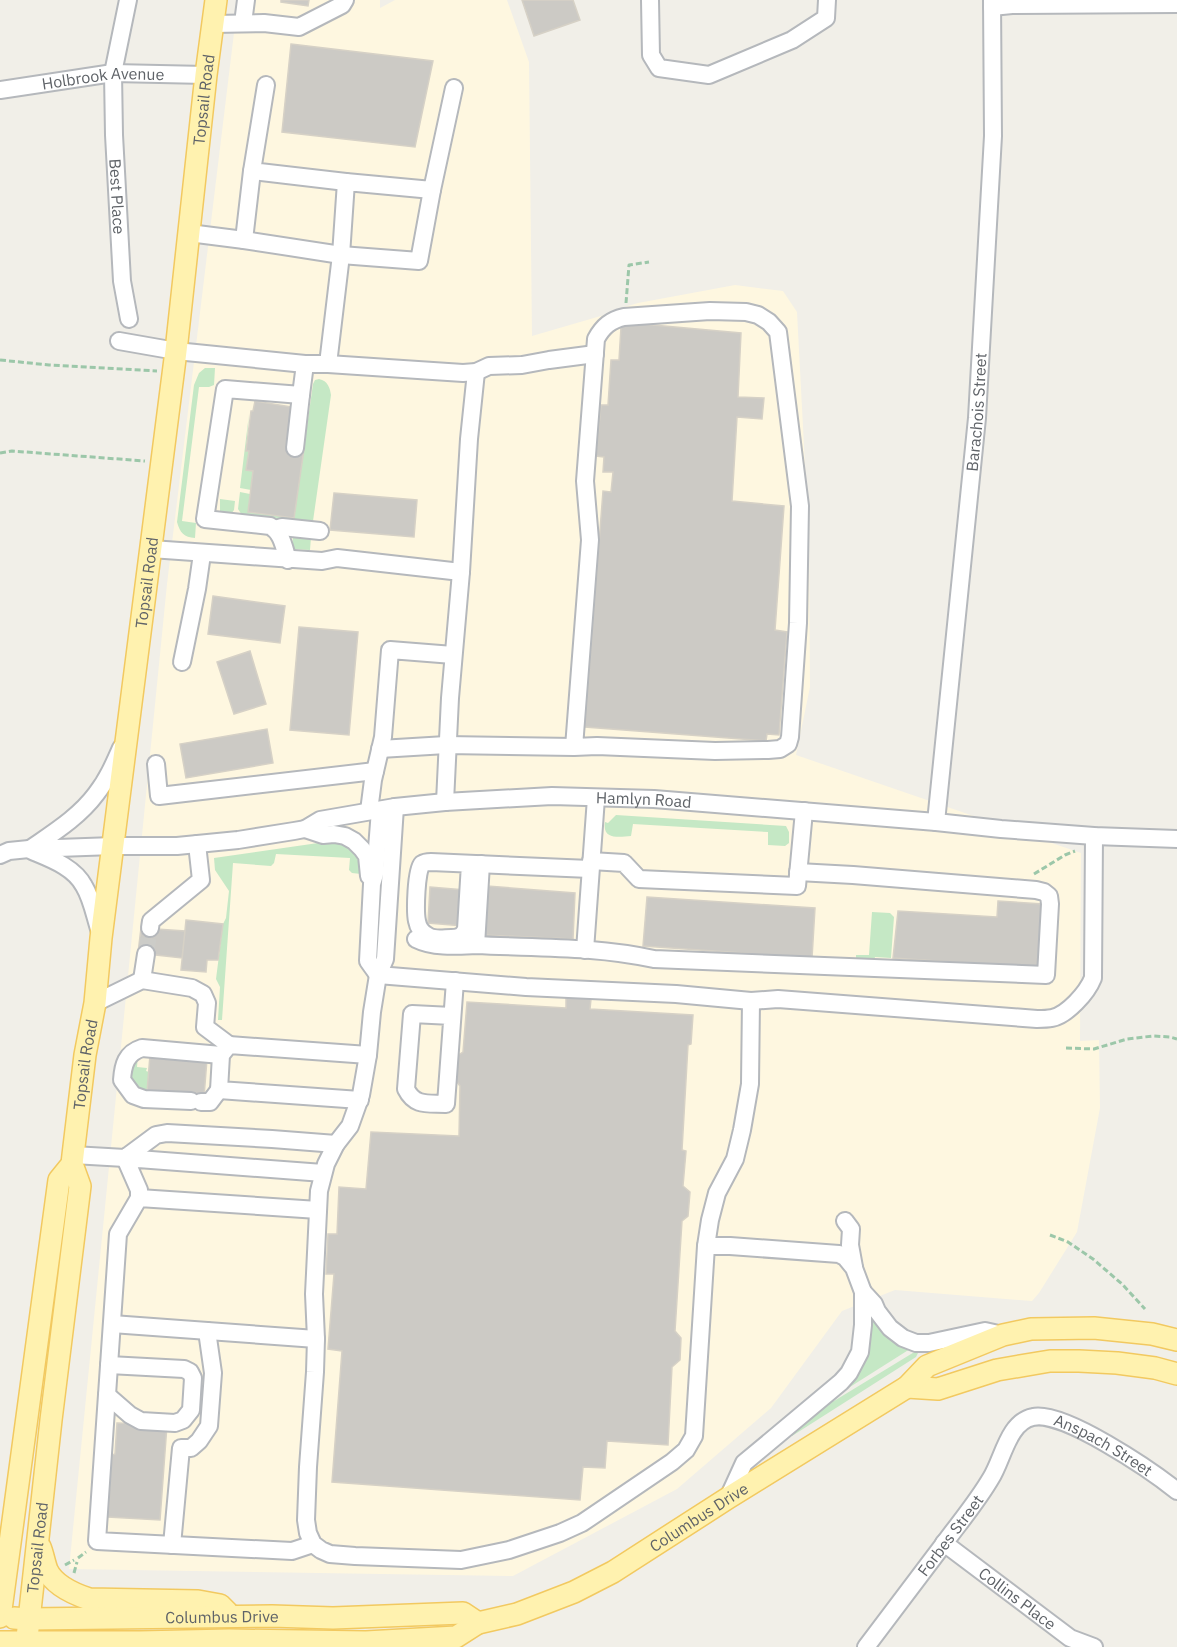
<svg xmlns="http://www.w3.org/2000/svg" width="1177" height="1647" font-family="'IBM Plex Sans',sans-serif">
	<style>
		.commercial { fill: #fef7e0 }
		.green { fill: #c5e8c5 }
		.building { fill: #cccac5; stroke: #d6d1c6; stroke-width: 1.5 }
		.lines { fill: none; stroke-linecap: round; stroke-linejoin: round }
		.minor-tunnel { stroke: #ccccc8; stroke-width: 16; stroke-dasharray: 16 8; stroke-linecap: butt }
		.minor-casing { stroke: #b5b8bc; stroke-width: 20 }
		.major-casing { stroke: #f2c960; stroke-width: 24 }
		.path { stroke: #9cc7a9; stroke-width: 3; stroke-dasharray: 6 3; stroke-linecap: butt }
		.minor { stroke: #fff; stroke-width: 16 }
		.major { stroke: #fff2af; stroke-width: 21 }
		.labels { text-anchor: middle; stroke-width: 5; stroke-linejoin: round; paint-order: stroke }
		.street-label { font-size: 16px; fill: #5f6368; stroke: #fff }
	</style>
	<rect width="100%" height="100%" fill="#f1efe8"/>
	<!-- commercial -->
	<path class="commercial" d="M238,0H380V8L395,0H507L529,62L532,336L611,313L621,308L638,303L735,285L783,291L797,312L809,542L810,687L796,755L1081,853L1080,1041L1099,1040L1100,1108L1077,1232L1039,1293L1032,1301L895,1290L842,1311L771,1408L677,1489L513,1576L69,1569L167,584Z"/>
	<!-- green -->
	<path class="green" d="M205,368H215L214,385L209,387H199L182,521L196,523L195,538C184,537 180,533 177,522L194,385L199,373Z
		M319,379C328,381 330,388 331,395L313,521L242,515L238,509L240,492L250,494L248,512L294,518L313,384L315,380Z
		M249,414L246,450L249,451L246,470L253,471L251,490L240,488Z
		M220,499L235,501L234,510L231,514L220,512Z
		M293,536L311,537L310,550L292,549Z
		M616,815L786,826L789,832V843L785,846L768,845V832L633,824L631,836C619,837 602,840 605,822L608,823Z
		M332,841C351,845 359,855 361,874L352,873L349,870L350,858L276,854L274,863L271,866L233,863L222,1020H218L220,987L216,979L223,924L226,918L229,891L215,870L214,858Z
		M872,912L890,913L894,917L891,958L875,957L874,961L856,960V955H869Z
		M138,1055L137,1067L147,1068L146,1071L149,1072L147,1092H144L130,1084V1063Z
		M872,1320C884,1332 893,1343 910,1349L842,1392C854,1379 865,1367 868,1350C870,1340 870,1329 872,1320Z
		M916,1351L918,1353L916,1357L792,1436H788L832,1400L834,1401Z"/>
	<!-- building -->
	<path class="building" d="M281,0H309L308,6L281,2Z
		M522,0H573L580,20L534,36Z
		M291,44L433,61L415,147L282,132Z
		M631,323L741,333L738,397L764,398L762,419L737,417L732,501L784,506L775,630L787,632L779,735L767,734L766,741L585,727L603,491L611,492L613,472H603L604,457L596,456L601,405H608L611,360H619L621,327Z
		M255,401L292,407L286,446L304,449L294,518L248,512L253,471L246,470L249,451H246L251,411H253Z
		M334,493L417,500L414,537L330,530Z
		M213,596L285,606L280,643L208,634Z
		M299,627L358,632L349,735L290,730Z
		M250,651L266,704L234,714L217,662Z
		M267,729L273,763L186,778L180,744Z
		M487,886L575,893L573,939L483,935Z
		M430,887L465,890L463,926L428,923Z
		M647,897L815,908L812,958L643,946Z
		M998,901L1043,904L1039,968L893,958L898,911L997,917Z
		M186,920L223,924L218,960H207L206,972L181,970Z
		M141,928L185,931L182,958L138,953Z
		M566,997L591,999L590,1009L693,1015L691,1044L688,1045L682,1150L686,1151L683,1186L690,1192L688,1216L682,1221L675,1331L681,1338L680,1360L672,1367L668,1445L607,1441L605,1468L583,1467L580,1500L332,1482L342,1351L328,1349L334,1274H326L328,1234H337L339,1187L366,1189L371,1132L459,1136L460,1086L457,1082V1056L463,1052L467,1002L566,1008Z
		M150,1055L207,1059L204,1097L147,1092Z
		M117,1423L167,1425L160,1520L108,1517L112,1455L115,1454Z"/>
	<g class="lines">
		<!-- minor-tunnel -->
		<path class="minor-tunnel" d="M146,954L150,928"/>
		<!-- minor casing -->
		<g class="minor-casing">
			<g id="minor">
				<path id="s1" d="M128,0L113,73L114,135L122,281L129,319"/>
				<path d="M650,0L651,55L659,68L709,75L792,40L826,18L827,0"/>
				<path d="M992,7L1012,5L1177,4"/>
				<path d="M243,23L246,0"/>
				<path d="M213,24L264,23L299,27L342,5L345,0"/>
				<path d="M266,85L252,171L346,182"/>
				<path id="s2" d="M0,90L113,73L206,75"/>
				<path d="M189,233L244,240L252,171"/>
				<path d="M244,240L341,255L419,261L432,190"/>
				<path d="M119,341L176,351L305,364H328L463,373L476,372L489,366L522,365L549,360L595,354"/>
				<path d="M328,364L341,255L346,182L432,190L454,88"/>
				<path d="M295,448L301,395"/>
				<path d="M275,529L282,527L320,531"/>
				<path d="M151,549L322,561L337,558L461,572"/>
				<path d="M288,560C284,548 282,532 270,526L205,519L225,389L301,395L305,364"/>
				<path d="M182,662L197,589L202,554"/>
				<path d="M380,749L446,745L574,747L590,540L585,481L596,339C603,326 611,320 624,317L710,311L746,312L758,315L769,322L778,332L800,506L798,623L790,737L788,744L780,749L768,750L715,751L597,746L574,747"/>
				<path d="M156,764L159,796L375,771"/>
				<path d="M445,802L450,698L461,572L469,439L476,372"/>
				<path d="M395,807L385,959L378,975L372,1012L368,1055L361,1095L350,1126L336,1144L326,1164L319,1191L314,1294L316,1339L315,1372L308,1467L306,1520L308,1533L313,1544L321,1550L330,1554L355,1556L461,1560L509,1550L560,1533L582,1523L672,1462L686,1450L694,1436L706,1246"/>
				<path d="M369,811L373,780L383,737L390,650L453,655"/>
				<path id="s3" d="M936,822L977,418L993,136L992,0"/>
				<path d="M305,829L323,835L334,834L345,836L354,841L362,849L367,856L369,876"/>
				<path d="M30,849C53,833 79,817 96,794C107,780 114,764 121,748"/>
				<path d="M32,851C51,859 74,867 84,886C92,899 95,917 100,932"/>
				<path id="s4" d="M0,855L9,851L29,849L114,846H177L238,840L294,831L305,829L320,820L395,807L445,802L552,796L654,799L936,822L1001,829L1094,836L1177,839"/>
				<path d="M591,861L624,863L639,879L797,886L804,811"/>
				<path d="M470,864L466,929C463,936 459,938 451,938C444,938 434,940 428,936C422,933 418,927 417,921C415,912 416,870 422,864C425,862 428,862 431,862L590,869"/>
				<path d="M150,928L151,921L201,880L197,844"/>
				<path d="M416,939C434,948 457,946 476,945C535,948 596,946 654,959L1046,975L1050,904L1049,896L1044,892L1036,890L853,875L798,872"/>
				<path d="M476,945L481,864"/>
				<path d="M585,950L596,798"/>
				<path d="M378,975L526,987L676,994L751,1001L778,999L1037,1019C1041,1019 1047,1019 1052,1018C1067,1015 1087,993 1093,978L1094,836"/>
				<path d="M378,975L368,961L372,884L375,874L380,810"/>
				<path d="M142,980L146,954"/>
				<path d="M95,1003L142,980L192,988L203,994L207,1003L205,1027L229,1045"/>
				<path d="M452,1016L412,1014L406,1089C415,1107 428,1103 446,1104L455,981"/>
				<path d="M360,1100L219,1090L221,1055L229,1045L368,1055"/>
				<path d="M191,1101L144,1099L133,1095L122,1080C123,1065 126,1053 142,1048L221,1055"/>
				<path d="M201,1102H210L219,1090"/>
				<path d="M73,1155L125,1158L156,1135L167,1133L272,1139L336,1144"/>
				<path d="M139,1198V1190L125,1158L323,1173"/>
				<path d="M845,1221L851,1229L850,1245L854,1267"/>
				<path d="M863,1292L874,1304L877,1311L890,1328L903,1338L916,1343H929L985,1331L1003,1335"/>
				<path d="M112,1324L316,1339"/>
				<path d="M107,1395L130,1415L141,1421L175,1423L183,1420L191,1410L193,1378L190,1372L184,1369L109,1365"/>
				<path d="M728,1498L744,1463L841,1382L849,1373L860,1352L863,1325V1292L854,1268L845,1257L839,1254L730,1246H706L710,1220L717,1193L735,1159L742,1130L750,1084L751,1001"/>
				<path id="s5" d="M944,1543L1070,1638L1094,1647"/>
				<path d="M313,1544L292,1551L97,1541L118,1234L139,1198L318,1210"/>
				<path d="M172,1545L181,1448H191L199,1441L209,1426L213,1373L207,1331"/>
				<path id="s6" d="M866,1647C892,1613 917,1579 943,1545C959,1523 977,1502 991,1478C1003,1459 1008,1422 1033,1417C1063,1410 1152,1471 1177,1491"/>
			</g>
		</g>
		<!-- major casing -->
		<g class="major-casing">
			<g id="major">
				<path d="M907,1387L938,1389L997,1370L1050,1361H1079L1117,1363L1155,1368L1177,1374"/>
				<path d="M40,1547C43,1554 44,1562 47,1570C54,1585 74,1594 89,1599L198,1601L220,1605L227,1612"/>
				<path id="s7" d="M0,1617L59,1180L72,1164L73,1155L85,1055L95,1003L101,938L176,351L206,75L216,0"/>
				<path id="s8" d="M14,1618L28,1619L272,1616L333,1618L463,1613L478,1623"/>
				<path id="s9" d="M0,1642H140L229,1640L366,1642L456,1637L478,1623L517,1614L574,1592L613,1572L728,1498L907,1387L927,1366L1003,1335L1031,1329L1094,1328L1152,1334L1177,1340"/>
				<path id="s10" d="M26,1647L51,1420L80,1186L72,1164"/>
			</g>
		</g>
		<!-- path -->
		<path class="path" d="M626,303L629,265L649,262
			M0,360L49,365L157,371
			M0,453L12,451L145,461
			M1034,874L1065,855L1075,851
			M1066,1048L1094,1049L1127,1039L1153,1036L1170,1037L1177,1039
			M1050,1235L1068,1242L1093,1259L1122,1284L1145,1309
			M78,1558L86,1552
			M65,1565L74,1560
			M74,1573L77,1562"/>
		<!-- minor -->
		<use href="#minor" class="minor"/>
		<!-- major -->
		<use href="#major" class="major"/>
	</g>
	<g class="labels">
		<!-- street labels -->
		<g class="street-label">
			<text dy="6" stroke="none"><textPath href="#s2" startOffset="104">Holbrook Avenue</textPath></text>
			<text dy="6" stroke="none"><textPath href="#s7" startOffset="1534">Topsail Road</textPath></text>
			<text dy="6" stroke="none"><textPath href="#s1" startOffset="198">Best Place</textPath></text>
			<text dy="6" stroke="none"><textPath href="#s3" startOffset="412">Barachois Street</textPath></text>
			<text dy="6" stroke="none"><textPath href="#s7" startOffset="1048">Topsail Road</textPath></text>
			<text dy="6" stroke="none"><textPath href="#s4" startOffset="650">Hamlyn Road</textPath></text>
			<text dy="6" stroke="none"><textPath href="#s7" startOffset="562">Topsail Road</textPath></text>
			<text dy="6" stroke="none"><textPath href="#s6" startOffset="364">Anspach Street</textPath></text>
			<text dy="6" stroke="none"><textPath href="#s9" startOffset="729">Columbus Drive</textPath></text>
			<text dy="6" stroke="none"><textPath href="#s6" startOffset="140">Forbes Street</textPath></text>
			<text dy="6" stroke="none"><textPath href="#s10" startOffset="100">Topsail Road</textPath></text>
			<text dy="6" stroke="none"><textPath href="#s5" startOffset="92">Collins Place</textPath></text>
			<text dy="6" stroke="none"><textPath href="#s8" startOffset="208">Columbus Drive</textPath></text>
		</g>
	</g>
</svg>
